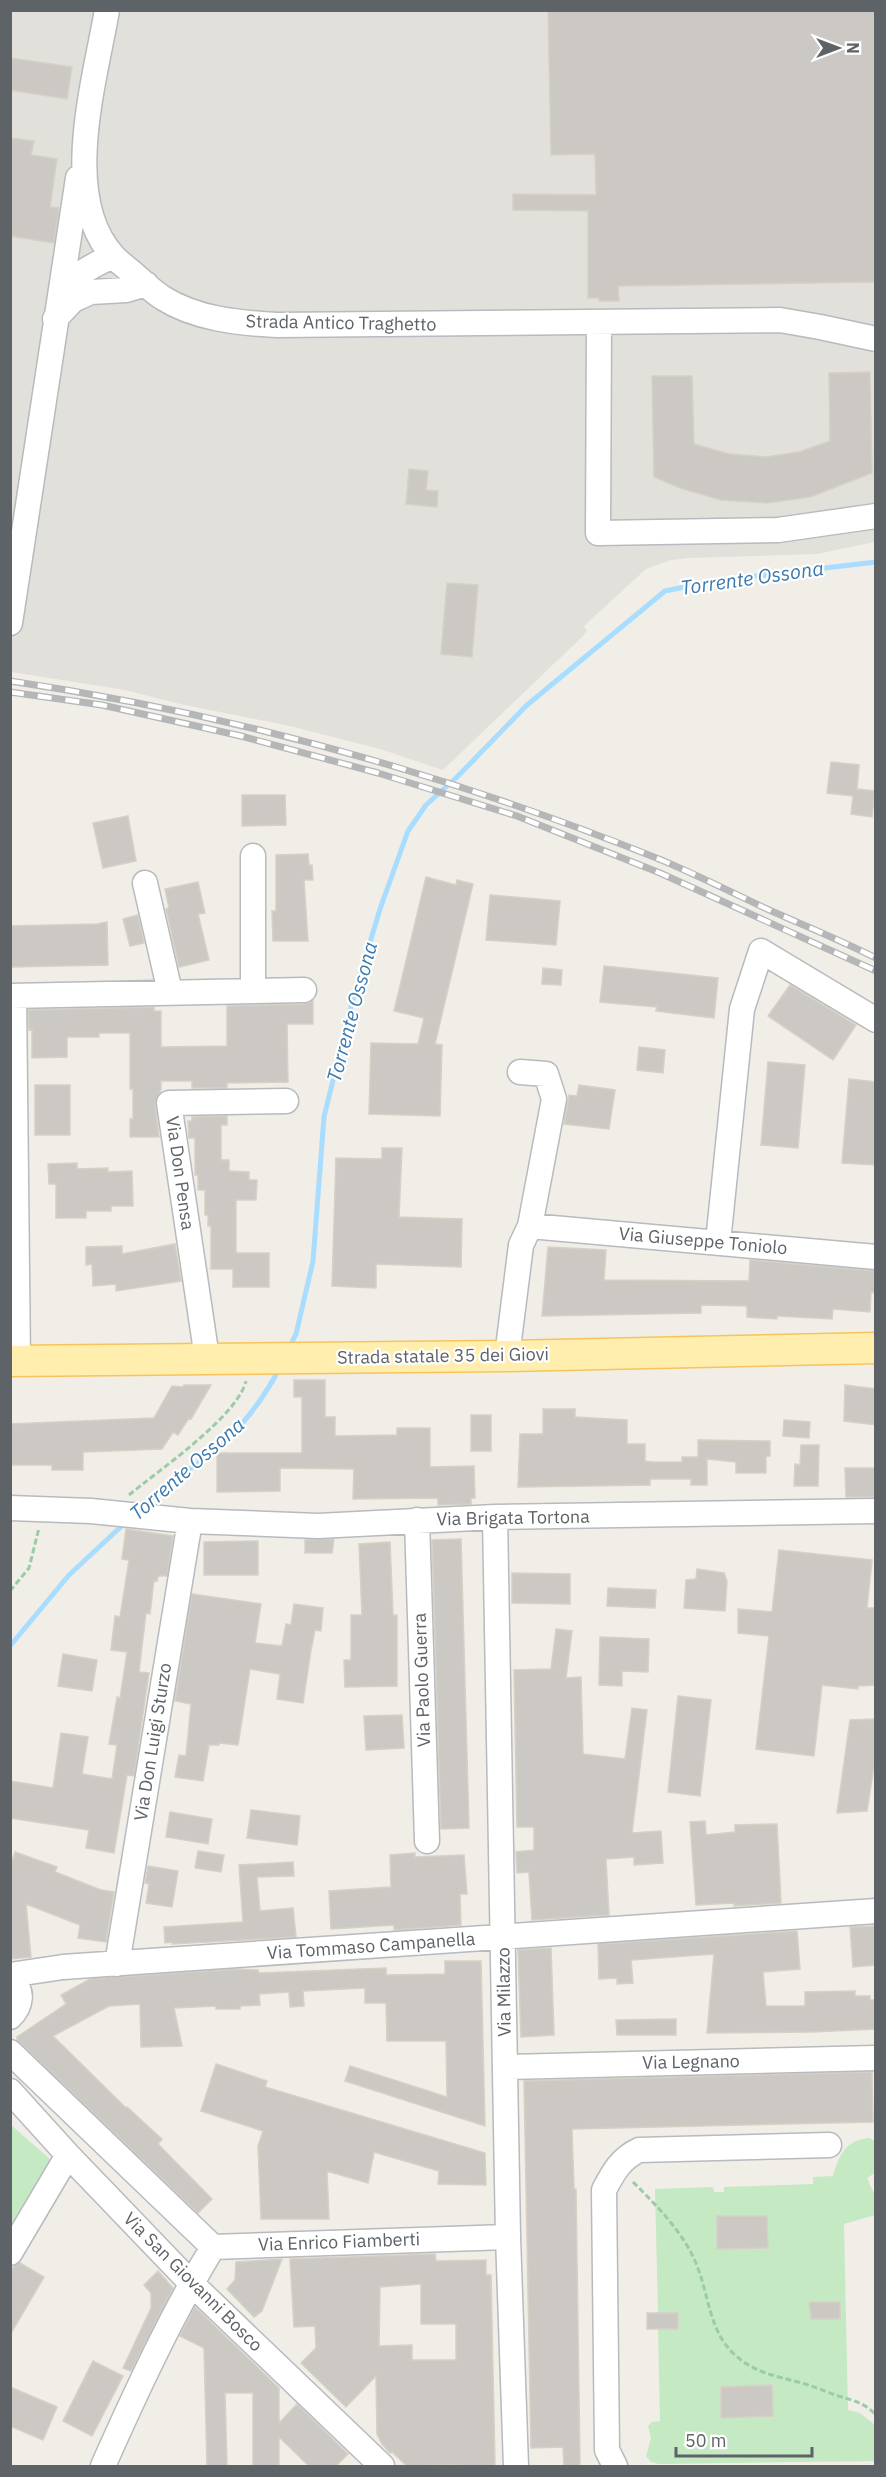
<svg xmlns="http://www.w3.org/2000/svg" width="886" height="2477" font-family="'IBM Plex Sans',sans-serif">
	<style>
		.industrial { fill: #e2e0db }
		.green { fill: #c4e9c3 }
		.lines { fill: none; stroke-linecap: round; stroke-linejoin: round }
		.stream { stroke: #a9ddff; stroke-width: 5 }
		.building { fill: #ccc9c4; stroke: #d6d0c5; stroke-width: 1.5; fill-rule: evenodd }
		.minor-casing { stroke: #b7babe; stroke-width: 27 }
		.major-casing { stroke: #f8c459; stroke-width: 33 }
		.path { stroke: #9bcba7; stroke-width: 3; stroke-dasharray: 6 3; stroke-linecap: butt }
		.minor { stroke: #fff; stroke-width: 24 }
		.major { stroke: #ffeeae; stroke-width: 30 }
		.rail-casing { stroke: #b5b6b7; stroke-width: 7 }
		.rail { stroke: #fff; stroke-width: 4.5; stroke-dasharray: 14; stroke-linecap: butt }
		.labels { text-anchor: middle; stroke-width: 4.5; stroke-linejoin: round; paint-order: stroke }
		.street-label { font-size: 18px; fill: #5e6368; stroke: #fff }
		.water-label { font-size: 20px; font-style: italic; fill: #3c79ae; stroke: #fff }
	</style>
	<rect width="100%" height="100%" fill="#f1eee7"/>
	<!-- industrial -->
	<path class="industrial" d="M10,11H875V542L817,554L689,558L671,560L646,569L584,626L587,631L583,636L443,770L380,749L290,726L180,704L125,690L11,672Z"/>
	<!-- green -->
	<path class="green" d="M11,2125L51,2160L11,2234Z
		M869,2138L875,2141V2173L867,2178L875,2196V2215L844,2224L848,2410L860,2413L875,2425V2461L659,2464L651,2462L646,2456L651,2438L648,2426L652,2422L660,2421L658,2329L663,2328V2313H658L655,2189L713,2187L714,2192H724V2187L813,2184V2177L833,2176C839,2156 845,2140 869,2138Z"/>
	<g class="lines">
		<!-- stream -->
		<path class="stream" d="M288,1350L296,1334L313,1261L324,1117L353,999L380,909L408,831L426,805L458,776L527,705L665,591L714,581L876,562
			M141,1508C163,1487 188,1471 212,1453C239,1431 263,1400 279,1369
			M10,1646L69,1575L126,1522"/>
	</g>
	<!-- building -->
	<path class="building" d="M548,10H876V282L618,286L619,301H599V298H588V211L513,210V194L596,195L595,154L551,155Z
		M10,58L72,67L67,99L10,90Z
		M10,138L34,141L31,155L57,159L50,207L59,208L54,243L10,236Z
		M870,372L872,473L810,497L767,503L721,500L680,488L654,477L652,376H692L694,444L729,454L766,457L799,452L830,441L829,373Z
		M409,469L428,471L426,490L438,491L437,507L406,504Z
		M447,583L478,585L472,657L441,654Z
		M831,762L859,765L857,789L875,791L872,817L851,814L853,796L827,793Z
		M242,795H285L286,825L242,826Z
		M128,816L136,861L103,868L93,823Z
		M308,854L309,865H312L313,880H304L308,941H273L272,911H276V855Z
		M426,877L456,885L457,880L473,884L435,1044L442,1045L440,1116L369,1114L371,1043L418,1044L424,1018L394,1011Z
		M198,882L205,913L198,914L209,960L179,967L166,909L169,908L165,889Z
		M490,895L560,901L556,945L486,940Z
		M138,915L144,943L130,946L123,919Z
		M107,922L108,965L10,967V926L97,924Z
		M604,966L718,978L714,1018L656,1011L657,1007L600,1002Z
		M543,968L562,970L561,985L542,984Z
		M790,985L856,1025L833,1060L768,1016Z
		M313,1001V1024H287L288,1082L227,1083V1088H192V1081H161V1089L155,1104L159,1137H130V1119H133V1089H130V1033H99V1037H67V1057L32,1058V1029L29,1030L28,1010L154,1007V1011H161V1047L227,1046V1006L304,1004Z
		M639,1047L665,1050L663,1073L637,1070Z
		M768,1062L805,1065L798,1148L761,1145Z
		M849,1079L876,1082V1165L842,1163Z
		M35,1085H70V1135H35Z
		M579,1085L615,1090L609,1129L564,1124L569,1095L577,1096Z
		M227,1116V1125H221V1160H229V1171L249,1172V1180H257L256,1200H236V1253H269V1287H233V1269H211V1226H208V1215H205V1190H198V1175H195V1138H189L188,1121H192V1117Z
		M382,1148H402L399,1217L462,1219L461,1267L376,1264V1288L332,1286L336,1158L382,1159Z
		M77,1163V1169L108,1168V1172L132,1171L133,1206H111V1211H86V1218H56V1184H49L48,1164Z
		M175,1244L181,1281L116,1291V1284L93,1286L92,1264L86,1265V1247L122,1246V1254Z
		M548,1247L606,1250L604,1280L749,1281L750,1260L876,1271V1293L871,1292L870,1312L833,1309L832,1319L777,1316V1319L747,1317V1306L701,1305V1313L542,1316Z
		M294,1380H325V1417H335V1436L397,1435V1428H430V1467L474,1466L475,1498H471V1504L438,1505V1498L353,1499L354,1469L280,1468V1491L217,1492V1453H302V1397H294Z
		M184,1385H211L191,1419L189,1418L178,1435L173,1432L162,1449L83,1452V1470H52V1465H10V1424L154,1418L172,1386L183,1387Z
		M845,1385L876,1389V1425L844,1421Z
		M543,1409H575V1417L627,1420V1444H645V1461L652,1462H682V1457H698V1440L770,1441V1456H766V1473H736V1462L707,1459V1485H691V1479H650V1485L518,1487L520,1434H543Z
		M471,1415H491V1451H471Z
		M784,1420L810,1422L809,1438L783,1436Z
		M801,1445H819L818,1486H794L795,1464L800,1465Z
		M845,1468H876V1497H846Z
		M126,1529L173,1536L167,1576H158L157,1581L154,1580L150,1614L146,1613L139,1672L149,1673L134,1776L127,1775L114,1853L86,1848L89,1830L10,1818V1781L53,1788L61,1733L88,1737L82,1774L112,1779L117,1745L109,1744L117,1697L120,1698L127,1652L111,1650L115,1616L120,1617L129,1560L122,1559Z
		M334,1539L332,1553H305V1540Z
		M461,1539L469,1828L441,1829L432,1540Z
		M258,1541V1575H204V1542Z
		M390,1542L393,1615H397V1686L345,1687L344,1660H351V1615H362L359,1544Z
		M779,1550L872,1560L867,1608H876V1685L858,1686V1689L822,1685L814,1756L756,1749L769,1636L738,1633V1609L772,1612Z
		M697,1569L724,1573L727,1581L725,1611L684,1608L686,1580L696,1579Z
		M512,1573L570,1574V1604L512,1603Z
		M608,1588L656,1590L655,1608L607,1606Z
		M192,1594L261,1604L255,1643L282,1646L286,1624L291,1625L294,1604L323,1608L321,1631L315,1630L311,1650L303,1703L277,1699L280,1674L250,1669L238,1745L219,1743V1745H209L203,1781L175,1777L179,1755L186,1756L191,1704L175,1701Z
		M556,1629L572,1631L566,1678L581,1677L583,1754L625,1759L632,1708L647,1710L632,1833L661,1831L663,1863L634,1865V1857L606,1859L609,1915L532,1920L529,1872L517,1873L516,1852L534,1850V1827H517L514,1670L551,1669Z
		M600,1637L649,1639L648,1672L622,1671V1686L599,1685Z
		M63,1654L97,1660L92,1691L58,1686Z
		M678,1696L711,1700L700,1796L668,1792Z
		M402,1715L404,1748L366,1750L364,1716Z
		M876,1719V1753L867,1811L837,1813L850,1720Z
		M251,1810L300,1816L297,1845L247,1838Z
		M170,1812L212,1819L208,1844L166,1837Z
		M705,1821L706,1835L735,1832V1825L777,1824L781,1903L734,1906V1903L696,1905L690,1822Z
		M198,1851L224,1855L221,1872L195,1868Z
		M15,1852L57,1867L55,1872L101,1890L114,1892L106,1942L78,1938L80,1925L26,1904L31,1957L10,1959V1867Z
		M415,1853V1857L464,1855L467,1894H460L461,1925L394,1930V1925L331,1929L329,1891L391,1887L390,1855Z
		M293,1862L294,1876L257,1877L260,1911L293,1908L296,1937L172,1944V1942L165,1943L164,1927L243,1922L239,1865Z
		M148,1866L178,1871L172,1907L146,1903L149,1884L145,1883Z
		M876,1926V1965L853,1967L850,1927Z
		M797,1931L800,1969L763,1972L766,2006H805V1992L855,1991V1996H870V2000H876V2029L811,2032L707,2033L714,1954L631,1960L633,1983L617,1984V1978L599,1979L598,1944Z
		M551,1948L554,2035L521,2037L518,1950Z
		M445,1961H481L485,2126L345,2081L350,2066L447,2097L446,2041H387L386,2003H365V1988L303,1991L304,2006L290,2007L289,1992L259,1994L260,2005L240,2006V2009H216V2006L174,2008L182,2046L141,2047L140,2004L109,2006L53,2036L126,2108L127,2107L162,2139L158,2144L212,2199L198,2213L17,2040V2037L66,2004L61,1995L90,1979L238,1969L258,1970L259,1973L386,1968V1975L445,1974Z
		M676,2019V2035H617L616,2020Z
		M216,2064L267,2081L265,2087L485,2153L486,2185L438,2184L439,2171L374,2152L368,2183L327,2171L329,2219H261L258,2146L263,2131L201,2111Z
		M872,2072L873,2122L572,2129L574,2189H576L580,2466H564L563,2447L531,2448L524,2081Z
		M717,2216H767L768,2248L717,2249Z
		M435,2254L436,2261L486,2260V2275H491L495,2466H459V2465L407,2466L392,2452L390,2453L382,2444L377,2434L376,2376L346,2407L301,2363L316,2348L315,2326L294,2327L290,2259ZM421,2284V2324H456V2360H412V2345L379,2346L380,2287Z
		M282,2259L262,2311L254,2317L227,2289L235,2280L236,2262Z
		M20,2263L44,2277L10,2335V2269Z
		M158,2271L173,2288L131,2371L123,2368L151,2308V2293L144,2285Z
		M809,2302H840V2319H811Z
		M195,2307L279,2388V2423L297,2404L348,2454L336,2466H309L279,2437V2466H253V2393H225L227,2466H207L204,2348L180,2336Z
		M647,2313H678V2329H647Z
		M93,2361L123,2376L92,2436L63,2421Z
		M772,2385L773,2416L721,2418V2387Z
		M10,2387L57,2407L43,2440L10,2426Z"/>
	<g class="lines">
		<!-- minor casing -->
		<g class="minor-casing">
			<path id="minor" d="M107,10C95,81 59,198 114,257C120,263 128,269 135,275C144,283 153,292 163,298C196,319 239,323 277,325L780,320L820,327L876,339
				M62,299C70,275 92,266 113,256
				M55,319L73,300L91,292L126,290L146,284
				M599,324L598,533L778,530L876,516
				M10,623L78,178
				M253,856V991
				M145,883L170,992
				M10,996L304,990
				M14,996L18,1361
				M530,1226L876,1257
				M718,1242L742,1009L761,951L876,1020
				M507,1356L521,1245L530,1226L554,1099L546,1074L520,1072
				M207,1358L169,1103L286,1101
				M10,1508L91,1511L190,1521L318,1526L495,1517L876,1511
				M495,1517L508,2237L516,2466
				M417,1520L427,1841
				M117,1964L190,1521
				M10,1975L63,1967L876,1911
				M10,1980C25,1989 21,2007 10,2017
				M10,2052L213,2247
				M506,2067L876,2058
				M10,2091L68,2155L191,2283L382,2466
				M10,2253L68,2155
				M103,2466C136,2392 171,2316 213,2247L508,2237
				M615,2466L607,2450L604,2190C613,2173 620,2159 639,2150L829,2145"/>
		</g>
		<!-- major casing -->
		<g class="major-casing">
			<path id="major" d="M10,1361L507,1356L876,1348"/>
		</g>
		<!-- path -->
		<path class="path" d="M129,1495C159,1470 237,1417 246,1381
			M10,1591L29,1568L39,1528
			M633,2182C656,2205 682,2231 695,2261C709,2292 708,2330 734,2354C755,2374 778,2376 805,2384C815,2387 825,2391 835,2395C851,2400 864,2402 876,2415"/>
		<!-- minor -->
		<use href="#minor" class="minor"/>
		<!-- major -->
		<use href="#major" class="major"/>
		<!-- rail casing -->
		<g class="rail-casing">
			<path id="rail" d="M10,681C233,714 450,775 659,859C695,874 731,892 767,909C803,925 840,940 876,958
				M10,692L102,705L241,736L378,773L517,816L660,873L876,971"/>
		</g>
		<!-- rail -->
		<use href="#rail" class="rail"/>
	</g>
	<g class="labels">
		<!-- street labels -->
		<g class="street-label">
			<text transform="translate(341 323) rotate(1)" y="6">Strada Antico Traghetto</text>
			<text transform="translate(180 1173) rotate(82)" y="6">Via Don Pensa</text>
			<text transform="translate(703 1241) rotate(5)" y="6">Via Giuseppe Toniolo</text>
			<text transform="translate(443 1356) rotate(-1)" y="6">Strada statale 35 dei Giovi</text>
			<text transform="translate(513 1518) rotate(-1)" y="6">Via Brigata Tortona</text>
			<text transform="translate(422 1680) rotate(-92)" y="6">Via Paolo Guerra</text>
			<text transform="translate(153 1742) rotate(-81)" y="6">Via Don Luigi Sturzo</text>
			<text transform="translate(371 1946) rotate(-4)" y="6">Via Tommaso Campanella</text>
			<text transform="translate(504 1992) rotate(-91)" y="6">Via Milazzo</text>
			<text transform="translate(691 2062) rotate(-1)" y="6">Via Legnano</text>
			<text transform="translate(339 2242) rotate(-2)" y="6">Via Enrico Fiamberti</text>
			<text transform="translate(193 2282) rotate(45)" y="6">Via San Giovanni Bosco</text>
		</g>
		<!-- water labels -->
		<g class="water-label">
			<text transform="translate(752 578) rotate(-8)" y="7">Torrente Ossona</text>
			<text transform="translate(352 1012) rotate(-75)" y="7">Torrente Ossona</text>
			<text transform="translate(187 1469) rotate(-41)" y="7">Torrente Ossona</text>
		</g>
	</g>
	<!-- border -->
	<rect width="886" height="2477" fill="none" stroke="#5e6368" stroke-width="24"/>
	<!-- north arrow -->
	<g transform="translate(838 48) rotate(90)" stroke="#ffffff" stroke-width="4.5" paint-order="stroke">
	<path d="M0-4.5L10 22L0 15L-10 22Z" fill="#5e6368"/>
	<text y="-9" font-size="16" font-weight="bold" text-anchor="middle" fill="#5e6368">N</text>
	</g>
	<!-- scale -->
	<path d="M676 2447v9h136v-9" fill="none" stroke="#5e6368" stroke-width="3"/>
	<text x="685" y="2447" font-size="18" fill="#5e6368" stroke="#ffffff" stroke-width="4.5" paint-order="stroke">50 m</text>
</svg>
